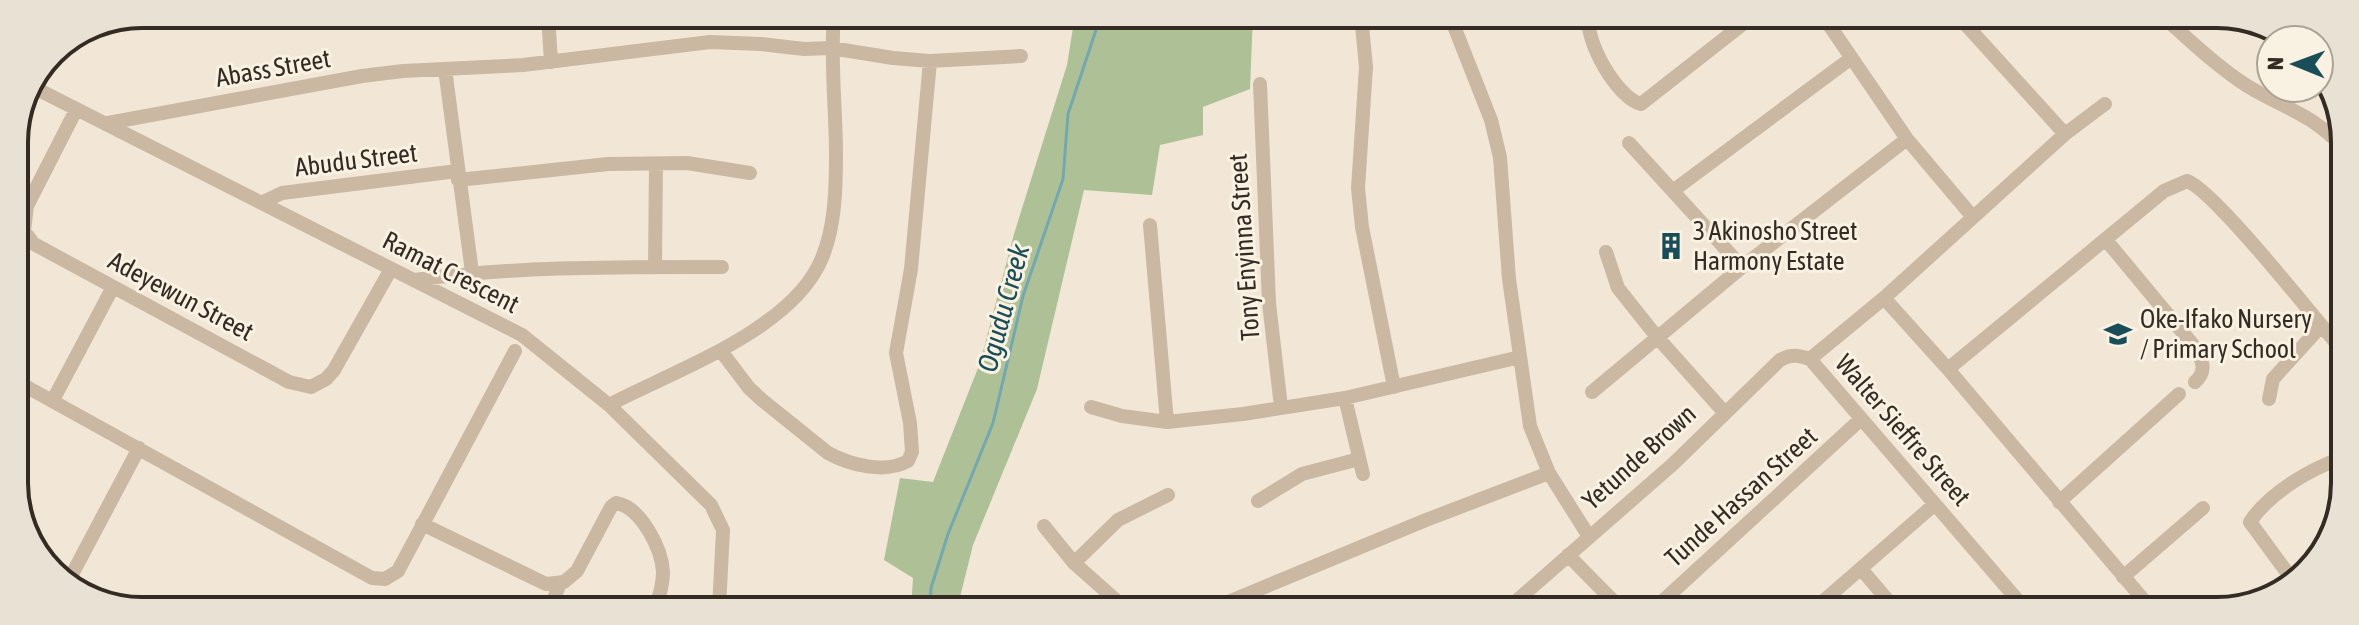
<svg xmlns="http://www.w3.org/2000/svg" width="2359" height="625" font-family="'Asap Condensed',sans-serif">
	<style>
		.green { fill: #aec196 }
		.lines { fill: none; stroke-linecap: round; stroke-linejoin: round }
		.stream { stroke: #74a8b0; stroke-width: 3 }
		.minor { stroke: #cab8a2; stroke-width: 14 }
		.labels { text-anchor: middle; stroke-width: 6; stroke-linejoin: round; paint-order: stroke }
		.street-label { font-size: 26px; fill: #342b25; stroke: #f9f1e2 }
		.poi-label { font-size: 26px; fill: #342b25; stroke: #f9f1e2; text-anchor: start }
		.water-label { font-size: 28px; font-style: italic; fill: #194d57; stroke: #f9f1e2 }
		.rim { fill: none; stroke: #342b25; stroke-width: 4 }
	</style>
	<rect width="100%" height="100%" fill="#f2e7d6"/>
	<!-- green -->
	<path class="green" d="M1075,15H1253L1250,89L1203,107V135L1160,145L1152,195L1084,190L1037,389L973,545L957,609H911L913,578L884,560L900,478L933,482L980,363L1014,234L1067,65Z"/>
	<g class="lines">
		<!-- stream -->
		<path class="stream" d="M930,609L931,588L948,534L993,423L1023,296L1063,179L1068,114L1101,15"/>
		<!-- minor -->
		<path class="minor" d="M548,14L551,62
			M1361,15L1366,67L1358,188L1362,227L1394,387
			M138,16L167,14
			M1450,16L1491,120L1500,157L1509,279L1530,426L1549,473L1588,535
			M1589,16C1584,40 1617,98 1641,104L1753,16
			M1823,16L1907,139L1972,216
			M1958,16L2065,134
			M2162,16C2190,40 2218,68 2249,87C2284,108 2314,115 2342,147
			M445,69L472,272
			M1260,84L1269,303L1281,407
			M35,88L522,335L609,405L711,505L723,530L719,609
			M76,110L27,206L24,231L34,244L289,382L311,387L326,379L334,370L391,269
			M108,123L362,76L403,71L523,65L710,42L761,44L804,49L831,48L893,58L930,61L1021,56
			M1629,143L1742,267
			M458,180L608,164L687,163L750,173
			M1674,190L1850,59
			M263,202L282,193L457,171
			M1150,225L1167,422
			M2106,240L2194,346C2202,360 2208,370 2195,382
			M1606,252L1618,288L1657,337L1724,412
			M655,266L656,164
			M415,280C517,266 619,267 722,267
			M1884,298L1948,369L2153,611
			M721,351L749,388L762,400L828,453C850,465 885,474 908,461L912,452L910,423L896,353L911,269L930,61
			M1948,369L2164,191L2187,181C2214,190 2316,320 2342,350
			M16,381L372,578L385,579L398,571L515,351
			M1592,392L1742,267L1907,139
			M1345,398L1363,474
			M2269,399L2273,379L2321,326
			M53,400L113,287
			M609,405C673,371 793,330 822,258C835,227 836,189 836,155C836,108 830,62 834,15
			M1091,407L1122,416L1167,422L1243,414L1345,398L1520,357
			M1258,501L1302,474L1359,459
			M2059,502L2179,394
			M422,524L546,584L564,582L577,571L611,507L616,503C641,507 662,549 663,572C663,584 659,598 655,609
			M1044,526L1074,563L1127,610
			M1568,555L1622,610
			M1074,563L1118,520L1168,495
			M1862,570L1896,610
			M2123,577L2203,508
			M68,582L139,448
			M2294,582L2250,522C2269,493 2310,469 2342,458
			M550,609L560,583
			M1209,610L1426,520L1549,473
			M1506,610L1673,464L1780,360C1791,354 1798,355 1810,359
			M1653,610L1861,419
			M1813,610L1935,504
			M2027,611L1810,359L1884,298L2065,134L2105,104"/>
	</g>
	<!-- icons -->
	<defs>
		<g id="building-bare" transform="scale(2.16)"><path d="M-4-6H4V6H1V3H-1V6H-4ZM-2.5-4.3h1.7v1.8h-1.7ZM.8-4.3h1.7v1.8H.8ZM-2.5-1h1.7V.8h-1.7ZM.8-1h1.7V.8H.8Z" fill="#194d57" stroke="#f9f1e2" stroke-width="2.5" paint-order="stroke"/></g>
		<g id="school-bare" transform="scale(2.16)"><path d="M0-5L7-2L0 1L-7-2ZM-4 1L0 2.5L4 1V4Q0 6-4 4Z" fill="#194d57" stroke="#f9f1e2" stroke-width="2.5" paint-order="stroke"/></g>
	</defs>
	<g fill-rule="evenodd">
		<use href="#building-bare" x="1671" y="246"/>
		<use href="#school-bare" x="2118" y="334"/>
	</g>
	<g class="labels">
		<!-- street labels -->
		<g class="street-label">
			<text transform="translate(273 68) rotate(-10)" y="9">Abass Street</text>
			<text transform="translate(356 160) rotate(-7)" y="9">Abudu Street</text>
			<text transform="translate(1244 247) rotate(-94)" y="9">Tony Enyinna Street</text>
			<text transform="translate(451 272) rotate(27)" y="9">Ramat Crescent</text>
			<text transform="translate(181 296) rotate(28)" y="9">Adeyewun Street</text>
			<text transform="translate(1903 430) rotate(49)" y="9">Walter Sieffre Street</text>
			<text transform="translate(1639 457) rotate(-42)" y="9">Yetunde Brown</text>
			<text transform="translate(1741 497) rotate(-42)" y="9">Tunde Hassan Street</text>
		</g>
		<!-- poi labels -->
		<g class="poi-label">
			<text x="1693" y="240">3 Akinosho Street<tspan x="1693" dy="30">Harmony Estate</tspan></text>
			<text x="2140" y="328">Oke-Ifako Nursery<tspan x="2140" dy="30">/ Primary School</tspan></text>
		</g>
		<!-- water labels -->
		<g class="water-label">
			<text transform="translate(1003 308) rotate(-75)" y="10">Ogudu Creek</text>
		</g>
	</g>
	<!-- crop -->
	<path d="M0 0H2359V625H0ZM142 28H2217A114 114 0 0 1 2331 142V483A114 114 0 0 1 2217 597H142A114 114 0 0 1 28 483V142A114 114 0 0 1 142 28Z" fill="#e9e1d3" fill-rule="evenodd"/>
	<path class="rim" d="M142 28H2217A114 114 0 0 1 2331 142V483A114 114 0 0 1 2217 597H142A114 114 0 0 1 28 483V142A114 114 0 0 1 142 28Z"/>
	<!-- north arrow -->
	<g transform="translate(2295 64) rotate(271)"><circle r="38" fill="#f9f1e2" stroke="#aaa296" stroke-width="2"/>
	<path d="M0-6L14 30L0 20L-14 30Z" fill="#194d57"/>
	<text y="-12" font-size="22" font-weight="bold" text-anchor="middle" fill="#342b25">N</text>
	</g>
</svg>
